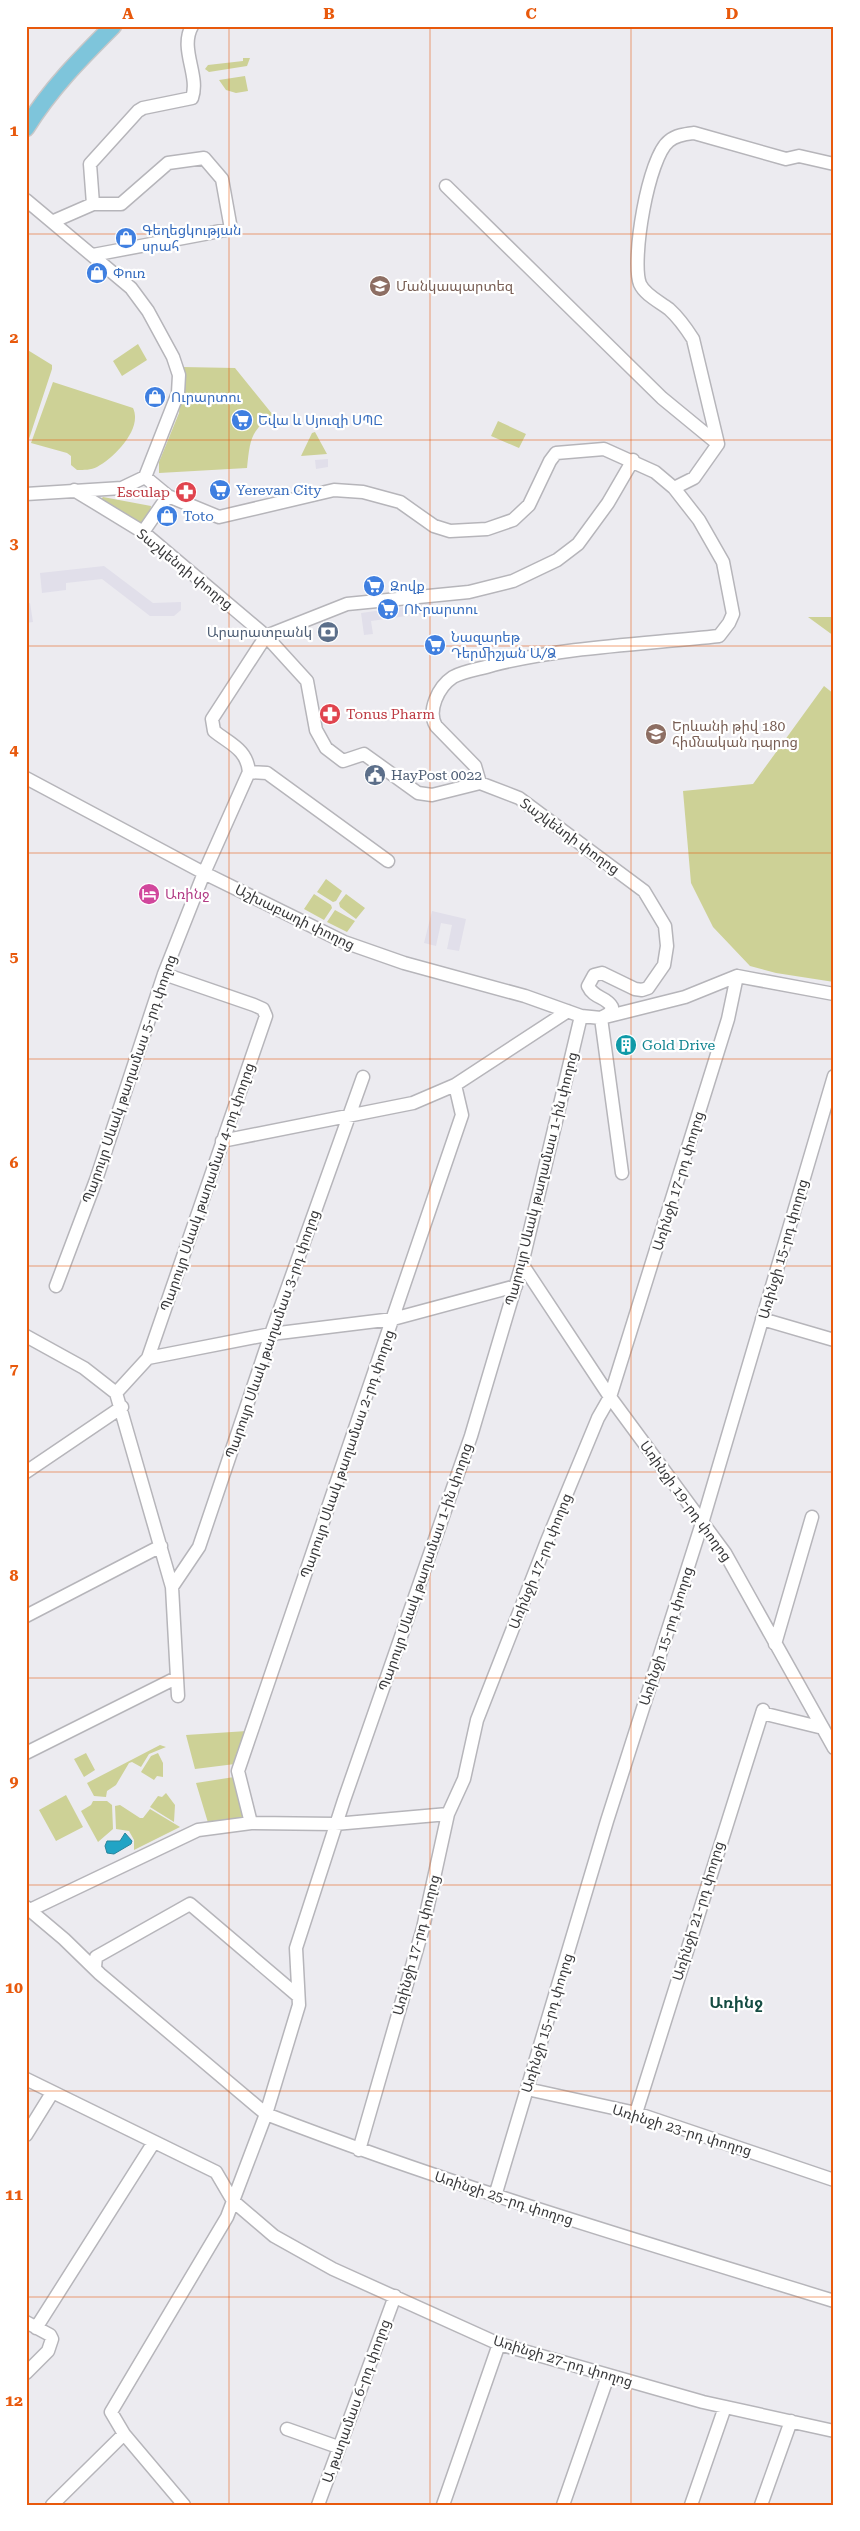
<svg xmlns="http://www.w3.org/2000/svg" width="860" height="2531" font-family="'Roboto Serif','Noto Sans Armenian',serif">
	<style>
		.built { fill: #e1dfea }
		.green { fill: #cdd196 }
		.water { fill: #21a4c5; stroke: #28849b }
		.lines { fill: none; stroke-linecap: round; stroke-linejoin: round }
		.minor-casing { stroke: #b6b5ba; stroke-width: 15 }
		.major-casing { stroke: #c7c7c8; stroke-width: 19 }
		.minor { stroke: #fff; stroke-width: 12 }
		.major { stroke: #7ec5db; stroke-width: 16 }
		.grid { fill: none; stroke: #e8590c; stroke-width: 1; stroke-opacity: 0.55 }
		.labels { text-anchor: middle; stroke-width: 4.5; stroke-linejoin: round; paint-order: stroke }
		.shop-label { font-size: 14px; fill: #366cbe; stroke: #fff; text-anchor: start }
		.education-label { font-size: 14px; fill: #785e54; stroke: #fff; text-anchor: start }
		.health-label { font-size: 14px; fill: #be3a42; stroke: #fff; text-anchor: end }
		.street-label { font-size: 14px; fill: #38383a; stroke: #fff }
		.service-label { font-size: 14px; fill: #4e5e75; stroke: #fff; text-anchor: end }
		.hotel-label { font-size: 14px; fill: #b23c85; stroke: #fff; text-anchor: start }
		.culture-label { font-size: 14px; fill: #0d838f; stroke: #fff; text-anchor: start }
		.quarter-label { font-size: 16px; font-weight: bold; fill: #164d43; stroke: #fff }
		.neatline { fill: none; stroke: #e8590c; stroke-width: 2 }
		.grid-label { font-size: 16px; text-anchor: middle; font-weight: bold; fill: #e8590c }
	</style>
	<rect width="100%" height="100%" fill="#ecebf0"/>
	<!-- built -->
	<path class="built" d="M328,459V467L316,469L315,460Z
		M104,566L153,603L181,602V610L174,616H150L102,579L66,583V590L42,593L40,573Z
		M30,603L33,622L26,623V604Z
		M433,603L435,612L371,621L373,634L364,635L361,613Z
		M432,911L466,919L459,951L447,949L452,925L441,923L436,946L424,943Z"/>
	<!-- green -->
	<path class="green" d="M243,58H250L247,66L209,72L205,69L208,65L243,61Z
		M245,76L248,91L236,93L226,90L219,80Z
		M138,344L147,360L122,376L113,361Z
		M26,349L52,365V369L26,448Z
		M182,367L235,368L273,415C250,431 250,441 247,468L159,473V462L179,413Z
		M53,382L133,408C143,429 114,458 97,467C91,470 84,470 77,470L71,465V456L67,453L31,443Z
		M498,421L526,434L519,448L491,436Z
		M315,432L327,454L301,456L312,433Z
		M103,497L151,506L149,519L141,523L104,502L101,499Z
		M808,617H834V636Z
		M824,686L834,694V982L776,973L750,966L713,927L691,883L683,791L753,784Z
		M326,879L342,891L336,901L333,902L317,892Z
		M314,894L331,905L332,908L324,920L304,909Z
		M346,894L365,908L356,919L340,907L339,903Z
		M335,910L355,921L347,932L327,922Z
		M247,1731L235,1764L195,1769L186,1735Z
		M160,1745L166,1747L149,1754L141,1767L132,1762L129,1763L116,1785L107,1791L106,1797L94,1796L87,1783Z
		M86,1753L95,1770L84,1777L74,1759Z
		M158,1753L163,1763V1777L157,1776L154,1780L141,1772L151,1756Z
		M234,1777L245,1819L209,1826L196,1783Z
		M166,1793L175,1805L174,1822L150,1807L158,1796L162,1797Z
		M66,1795L83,1827L56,1841L39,1810Z
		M93,1801H107L112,1805L113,1829L98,1842L81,1811L91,1805Z
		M120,1805L140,1818H143L150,1809L180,1827L134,1850V1840L129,1831L116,1829L115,1806Z"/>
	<!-- water -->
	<path class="water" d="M125,1833L132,1841L131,1844L114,1854L107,1853L105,1846L107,1841H120Z"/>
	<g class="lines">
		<!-- minor casing -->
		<g class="minor-casing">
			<path id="minor" d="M446,186L662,398L718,444L694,478L674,488
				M26,200L131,288L148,311L173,357L179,375L178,393L145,477L122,488L26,494
				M93,204H121L168,163L204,158L222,179L231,229L93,255
				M54,221L93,204L90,164L138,111L143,108L192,98C200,75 179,49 192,26
				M718,444L693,339C686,328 679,318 669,309C660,302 645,295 640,284C631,261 648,157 669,141C676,135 686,134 694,133L786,159L799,156L834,164
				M145,477L168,496L219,517L334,490L363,492L400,502L434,526L450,531L487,529L513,520L529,505L550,461L556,453L604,449L655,472L674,488L699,520L723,562L733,614L729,623L719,636C646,644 563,647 493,665C480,669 464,671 453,677C438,687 427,711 436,726L475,766L480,783
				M74,490L143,532L266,636L307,681L316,730L326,748L343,761L364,754L418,793L432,795L480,783L519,798L644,891L665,926L667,946L664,965L648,988L642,990L635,989L602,973L594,975L588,986C594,999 606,996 612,1007L610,1013L601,1018L622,1173
				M143,532L168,496
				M266,636L347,604L469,592L513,581L557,560L578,544L608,503L633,460
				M249,772L267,773L388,861
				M26,778L204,873L344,942L404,963L525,996L581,1016L601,1018L685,997L737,976L834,994
				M222,1141L413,1103L455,1085L568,1011
				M522,1264L610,1397L725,1553L834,1748
				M56,1286L96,1180L164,974L204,873L249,772C247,749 230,744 214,731L212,719L266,636
				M762,1319L834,1340
				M26,1336L84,1368L116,1393L172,1587L178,1696
				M148,1358L271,1334L393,1319L516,1286
				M116,1393L148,1358L266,1016L263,1009L254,1005L164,974
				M26,1472L122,1407
				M172,1587L199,1547L271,1334L363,1077
				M26,1616L161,1546
				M775,1644L812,1517
				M762,1713L823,1728
				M26,1753L176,1678
				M251,1823L238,1771L462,1115L455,1085
				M26,1907L64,1939L100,1974L266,2114L299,2005L296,1948L344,1800L471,1436L522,1264L581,1016
				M30,1910L198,1830L251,1823L335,1824L448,1814
				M95,1967L96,1957L190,1904L298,1996
				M26,2079L216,2172L233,2201L274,2236L333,2269L499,2344L703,2402L834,2431
				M527,2089L636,2113L834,2180
				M636,2113L763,1710
				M26,2135L52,2093
				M359,2150L423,1928L448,1814L464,1779L477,1720L547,1541L598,1418L610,1397L728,1019L737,976
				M495,2196L607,1821L703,1520L834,1076
				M26,2322L50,2335L52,2339L48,2351L26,2373
				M36,2328L154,2142
				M287,2429L338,2447
				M52,2505L124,2434
				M184,2505L124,2434L111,2412L227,2217L266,2114C452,2186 643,2242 834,2301
				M318,2505L395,2296
				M443,2505L499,2344
				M563,2505L608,2376
				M691,2505L725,2407
				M761,2505L791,2421"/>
		</g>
		<!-- major casing -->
		<g class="major-casing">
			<path id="major" d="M26,128C50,89 81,58 113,26"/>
		</g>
		<!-- minor -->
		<use href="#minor" class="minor"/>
		<!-- major -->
		<use href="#major" class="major"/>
	</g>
	<!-- grid -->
	<path class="grid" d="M229,26V2505M430,26V2505M631,26V2505M26,234H834M26,440H834M26,646H834M26,853H834M26,1059H834M26,1266H834M26,1472H834M26,1678H834M26,1885H834M26,2091H834M26,2297H834"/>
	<!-- icons -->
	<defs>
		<g id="shop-disc" transform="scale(1.125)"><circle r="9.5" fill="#3f7fe0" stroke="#fff"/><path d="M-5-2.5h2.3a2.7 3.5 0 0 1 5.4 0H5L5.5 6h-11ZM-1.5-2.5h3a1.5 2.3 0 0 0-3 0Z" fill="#fff"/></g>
		<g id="school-disc" transform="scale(1.125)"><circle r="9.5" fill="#8d6e63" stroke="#fff"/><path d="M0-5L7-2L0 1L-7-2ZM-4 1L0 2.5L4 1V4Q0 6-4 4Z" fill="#fff"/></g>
		<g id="supermarket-disc" transform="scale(1.125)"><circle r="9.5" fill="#3f7fe0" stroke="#fff"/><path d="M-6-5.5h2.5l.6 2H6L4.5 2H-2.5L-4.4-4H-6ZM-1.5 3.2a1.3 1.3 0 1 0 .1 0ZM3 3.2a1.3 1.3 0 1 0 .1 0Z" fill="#fff"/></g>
		<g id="pharmacy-disc" transform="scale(1.125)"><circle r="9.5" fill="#e0444e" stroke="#fff"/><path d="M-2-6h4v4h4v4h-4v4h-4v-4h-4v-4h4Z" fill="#fff"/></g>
		<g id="bank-disc" transform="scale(1.125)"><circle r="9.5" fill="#5c6f8a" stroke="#fff"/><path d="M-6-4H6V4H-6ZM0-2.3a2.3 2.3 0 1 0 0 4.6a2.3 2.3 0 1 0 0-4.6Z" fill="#fff"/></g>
		<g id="civic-disc" transform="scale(1.125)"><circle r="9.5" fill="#5c6f8a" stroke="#fff"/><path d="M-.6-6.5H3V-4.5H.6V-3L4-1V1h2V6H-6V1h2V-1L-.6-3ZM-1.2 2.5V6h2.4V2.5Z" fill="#fff"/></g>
		<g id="hotel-disc" transform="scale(1.125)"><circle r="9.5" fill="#d1479c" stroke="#fff"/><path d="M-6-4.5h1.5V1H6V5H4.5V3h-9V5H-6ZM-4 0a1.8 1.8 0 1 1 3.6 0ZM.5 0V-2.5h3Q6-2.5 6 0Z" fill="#fff"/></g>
		<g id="building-disc" transform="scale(1.125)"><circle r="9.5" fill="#0f9aa8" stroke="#fff"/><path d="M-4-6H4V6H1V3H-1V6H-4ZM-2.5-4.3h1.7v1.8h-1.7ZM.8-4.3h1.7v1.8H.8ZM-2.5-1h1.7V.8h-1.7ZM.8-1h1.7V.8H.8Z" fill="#fff"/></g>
	</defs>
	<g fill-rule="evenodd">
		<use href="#shop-disc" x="126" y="238"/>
		<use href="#shop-disc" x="97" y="273"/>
		<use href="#school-disc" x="380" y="286"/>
		<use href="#shop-disc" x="155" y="397"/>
		<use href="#supermarket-disc" x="242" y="420"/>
		<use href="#supermarket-disc" x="220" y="490"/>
		<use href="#pharmacy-disc" x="186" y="492"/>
		<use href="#shop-disc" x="167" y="516"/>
		<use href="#supermarket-disc" x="374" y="586"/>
		<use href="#supermarket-disc" x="388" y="609"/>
		<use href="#bank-disc" x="328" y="632"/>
		<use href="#supermarket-disc" x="435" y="645"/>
		<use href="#pharmacy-disc" x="330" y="714"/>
		<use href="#school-disc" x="656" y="734"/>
		<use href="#civic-disc" x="375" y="775"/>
		<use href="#hotel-disc" x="149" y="894"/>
		<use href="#building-disc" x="626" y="1045"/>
	</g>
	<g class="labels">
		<!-- shop labels -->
		<g class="shop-label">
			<text x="142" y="235">Գեղեցկության<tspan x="142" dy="16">սրահ</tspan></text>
			<text x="113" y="278">Փուռ</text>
			<text x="171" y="402">Ուրարտու</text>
			<text x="258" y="425">Եվա և Սյուզի ՍՊԸ</text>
			<text x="236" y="495">Yerevan City</text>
			<text x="183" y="521">Toto</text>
			<text x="390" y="591">Զովք</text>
			<text x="404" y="614">ՈՒրարտու</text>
			<text x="451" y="642">Նազարեթ<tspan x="451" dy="16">Դերմիշյան Ա/Ձ</tspan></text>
		</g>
		<!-- education labels -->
		<g class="education-label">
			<text x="396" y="291">Մանկապարտեզ</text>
			<text x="672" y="731">Երևանի թիվ 180<tspan x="672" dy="16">հիմնական դպրոց</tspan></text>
		</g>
		<!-- health labels -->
		<g class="health-label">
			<text x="170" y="497">Esculap</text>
			<text x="346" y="719" text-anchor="start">Tonus Pharm</text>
		</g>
		<!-- street labels -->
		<g class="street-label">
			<text transform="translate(185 569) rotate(39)" y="5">Տաշկենդի փողոց</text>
			<text transform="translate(570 836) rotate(36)" y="5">Տաշկենդի փողոց</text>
			<text transform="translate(295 917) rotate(26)" y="5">Աշխաբադի փողոց</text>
			<text transform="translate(129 1079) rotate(-71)" y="5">Պարույր Սևակ թաղամաս 5-րդ փողոց</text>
			<text transform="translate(541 1179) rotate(-76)" y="5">Պարույր Սևակ թաղամաս 1-ին փողոց</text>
			<text transform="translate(678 1181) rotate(-73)" y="5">Առինջի 17-րդ փողոց</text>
			<text transform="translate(207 1187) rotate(-71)" y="5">Պարույր Սևակ թաղամաս 4-րդ փողոց</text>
			<text transform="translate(783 1249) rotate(-74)" y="5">Առինջի 15-րդ փողոց</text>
			<text transform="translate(272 1334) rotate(-71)" y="5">Պարույր Սևակ թաղամաս 3-րդ փողոց</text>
			<text transform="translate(347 1454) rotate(-71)" y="5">Պարույր Սևակ թաղամաս 2-րդ փողոց</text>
			<text transform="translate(686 1501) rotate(54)" y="5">Առինջի 19-րդ փողոց</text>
			<text transform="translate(540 1561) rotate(-68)" y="5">Առինջի 17-րդ փողոց</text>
			<text transform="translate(425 1567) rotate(-71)" y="5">Պարույր Սևակ թաղամաս 1-ին փողոց</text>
			<text transform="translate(666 1636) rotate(-72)" y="5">Առինջի 15-րդ փողոց</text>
			<text transform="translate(698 1911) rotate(-73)" y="5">Առինջի 21-րդ փողոց</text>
			<text transform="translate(416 1945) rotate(-75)" y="5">Առինջի 17-րդ փողոց</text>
			<text transform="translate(547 2023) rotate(-73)" y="5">Առինջի 15-րդ փողոց</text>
			<text transform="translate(682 2130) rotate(17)" y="5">Առինջի 23-րդ փողոց</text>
			<text transform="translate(504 2198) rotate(18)" y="5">Առինջի 25-րդ փողոց</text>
			<text transform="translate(563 2361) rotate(17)" y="5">Առինջի 27-րդ փողոց</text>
			<text transform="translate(356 2401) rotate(-70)" y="5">Ա թաղամաս 6-րդ փողոց</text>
		</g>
		<!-- service labels -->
		<g class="service-label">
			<text x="312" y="637">Արարատբանկ</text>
			<text x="391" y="780" text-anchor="start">HayPost 0022</text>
		</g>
		<!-- hotel labels -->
		<g class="hotel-label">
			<text x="165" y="899">Առինջ</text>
		</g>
		<!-- culture labels -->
		<g class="culture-label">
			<text x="642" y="1050">Gold Drive</text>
		</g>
		<!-- quarter labels -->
		<g class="quarter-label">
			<text x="736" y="2008">Առինջ</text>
		</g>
	</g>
	<!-- border -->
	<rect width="860" height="2531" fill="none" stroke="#ffffff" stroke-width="55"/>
	<rect x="28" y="28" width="804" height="2476" class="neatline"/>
	<g class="grid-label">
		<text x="128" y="19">A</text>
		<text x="329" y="19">B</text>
		<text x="531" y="19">C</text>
		<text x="732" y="19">D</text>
		<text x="14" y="136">1</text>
		<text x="14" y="343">2</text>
		<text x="14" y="549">3</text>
		<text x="14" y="755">4</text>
		<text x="14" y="962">5</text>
		<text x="14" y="1168">6</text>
		<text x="14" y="1374">7</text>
		<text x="14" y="1581">8</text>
		<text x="14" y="1787">9</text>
		<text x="14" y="1993">10</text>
		<text x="14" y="2200">11</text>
		<text x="14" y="2406">12</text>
	</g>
</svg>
